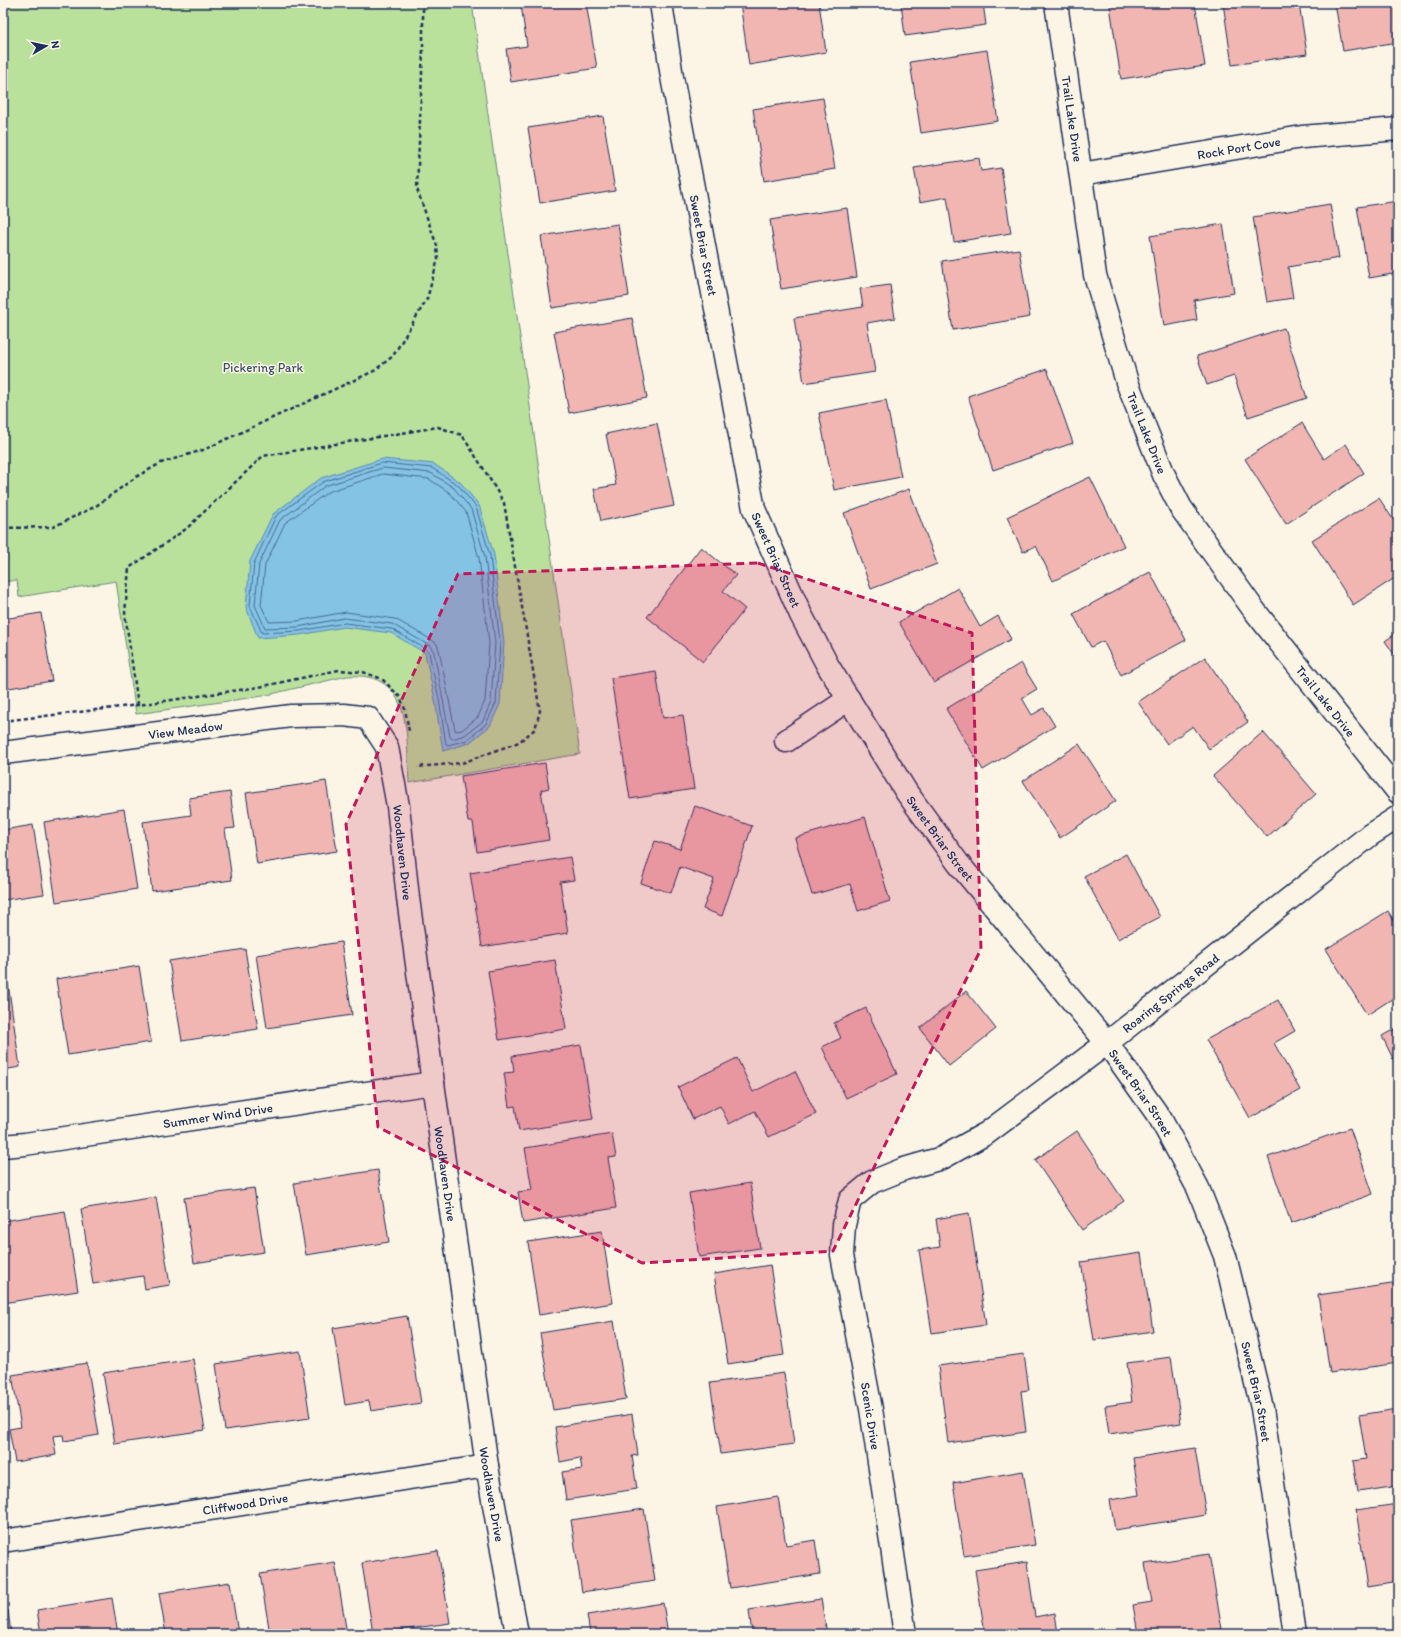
<svg xmlns="http://www.w3.org/2000/svg" width="1401" height="1637" font-family="Itim,sans-serif">
	<style>
		.green { fill: #bae19c; stroke: #6a887d }
		.water { fill: #84c3e4; stroke: #5a88ae }
		.lines { fill: none; stroke-linecap: round; stroke-linejoin: round }
		.shore { stroke: #456a94; stroke-width: 1 }
		.building { fill: #f2b6b2; stroke: #1b2f5e }
		.minor-casing { stroke: #1b2f5e; stroke-width: 25 }
		.path { stroke: #1b2f5e; stroke-width: 2.5; stroke-dasharray: 4 3; stroke-linecap: butt }
		.minor { stroke: #fcf5e5; stroke-width: 22 }
		.marked { fill: #c2185b; fill-opacity: 0.2; stroke: #c2185b; stroke-width: 3; stroke-dasharray: 8 5; stroke-linejoin: round }
		.labels { text-anchor: middle; stroke-width: 3; stroke-linejoin: round; paint-order: stroke }
		.street-label { font-size: 13px; fill: #1b2f5e; stroke: #fcf5e5 }
		.park-label { font-size: 13px; fill: #3b536a; stroke: #fcf5e5 }
	</style>
	<rect width="100%" height="100%" fill="#fcf5e5"/>
	<filter id="ink" filterUnits="userSpaceOnUse"><feTurbulence type="fractalNoise" baseFrequency=".025" numOctaves="2"/><feDisplacementMap in="SourceGraphic" scale="8" xChannelSelector="R" yChannelSelector="G"/><feConvolveMatrix kernelMatrix="1 2 1 2 8 2 1 2 1" color-interpolation-filters="sRGB"/></filter>
	<g filter="url(#ink)">
		<!-- green -->
		<path class="green" d="M3,3H472L580,754L409,783C406,737 414,671 347,676L263,696L136,714L116,581L19,597L17,580L3,582Z"/>
		<!-- water -->
		<path class="water" d="M382,459L434,464L460,482L479,505L494,555L504,643L500,704L490,726L469,743L443,751L435,700L425,653L391,633L344,627L299,635L258,638L246,607L250,561L273,514L321,478Z"/>
		<g class="lines">
			<!-- shore -->
			<path class="shore" d="M382,463L432,468L458,485L476,507L490,556L500,643L496,703L486,724L467,740L448,745L446,744L439,699L429,653L427,650L392,629L345,623L299,631L262,633L250,606L254,563L276,516L323,482Z
				M383,468L431,473L454,488L471,509L485,557L495,643L491,702L483,721L465,735L452,739L450,737L434,652L430,646L392,624L344,618L298,627L265,628L255,605L259,564L280,520L325,486Z
				M383,474L429,479L450,493L466,512L479,558L489,643L485,701L478,717L462,730L456,731L455,730L439,650L437,644L432,640L395,619L346,612L297,621L269,622L261,605L265,565L285,523L328,492Z"/>
		</g>
		<!-- building -->
		<path class="building" d="M534,3H586L597,68L511,82L506,49L527,46L521,5Z
			M740,3H819L826,52L749,65Z
			M901,3H983L986,25L905,36Z
			M1126,3H1195L1205,66L1121,79L1110,6Z
			M1223,3H1299L1307,54L1232,65Z
			M1335,3H1398V42L1343,51Z
			M987,50L998,121L921,133L910,62Z
			M823,98L835,169L764,181L753,109Z
			M603,116L615,191L540,203L528,128Z
			M979,158L981,171L1001,168L1011,233L954,242L947,197L920,202L914,168Z
			M1398,201V273L1369,278L1357,207Z
			M1330,204L1339,258L1288,267L1293,298L1267,302L1253,217Z
			M847,208L857,277L781,289L770,220Z
			M618,224L629,296L552,308L541,236Z
			M1223,224L1234,293L1194,300L1197,320L1164,326L1150,236Z
			M1019,249L1030,317L953,330L942,261Z
			M890,285L895,318L867,323L875,372L804,383L794,318L863,307L860,289Z
			M632,318L647,398L569,413L554,332Z
			M1284,328L1307,398L1248,417L1234,376L1207,385L1197,356Z
			M1047,369L1073,443L993,470L968,396Z
			M886,400L901,477L834,490L819,413Z
			M657,423L674,506L601,521L594,489L616,485L606,434Z
			M1302,423L1324,459L1346,444L1364,473L1286,524L1245,459Z
			M1090,477L1124,546L1053,581L1036,546L1023,552L1007,517Z
			M909,489L937,564L871,589L844,513Z
			M1379,498L1398,527V576L1353,605L1312,540Z
			M701,547L736,575L723,591L745,609L703,662L647,617Z
			M1150,572L1186,640L1121,675L1103,641L1091,647L1073,614Z
			M958,588L980,627L998,616L1011,639L934,683L899,622Z
			M41,613L52,681L3,689V619Z
			M1398,632V660L1385,641Z
			M1205,657L1248,722L1209,749L1193,726L1167,744L1138,702Z
			M1021,663L1037,689L1022,698L1032,715L1044,708L1055,726L983,770L946,709Z
			M656,671L663,718L683,715L694,789L630,799L611,678Z
			M1263,732L1316,794L1267,837L1213,776Z
			M1079,744L1116,801L1060,838L1023,781Z
			M545,763L549,788L541,790L549,840L477,852L473,822H468L461,776Z
			M326,781L337,851L257,864L246,793Z
			M230,792L235,828L225,829L232,880L152,891L143,822L191,815L189,798Z
			M695,806L752,826L722,916L703,909L714,879L680,867L671,893L641,883L655,841L680,849Z
			M124,809L137,889L56,902L44,822Z
			M865,817L890,901L858,911L850,884L812,895L795,838Z
			M33,825L44,894L3,900V830Z
			M1126,854L1160,917L1118,939L1084,876Z
			M570,857L574,880L560,882L568,933L482,947L470,873Z
			M1388,911L1398,927V995L1367,1015L1326,949Z
			M341,942L352,1015L267,1028L256,955Z
			M245,949L258,1029L182,1041L169,961Z
			M555,960L566,1029L499,1040L488,971Z
			M139,966L151,1042L68,1055L56,979Z
			M8,983L20,1067L3,1070V984Z
			M966,991L996,1029L949,1066L920,1028Z
			M1278,1000L1295,1031L1274,1043L1300,1090L1250,1118L1206,1040Z
			M866,1008L897,1074L846,1098L822,1047L841,1038L834,1023Z
			M1398,1027V1069L1382,1036Z
			M581,1045L593,1119L519,1131L515,1106L509,1107L504,1073L514,1072L512,1056Z
			M737,1058L753,1092L795,1071L816,1114L769,1137L755,1111L729,1124L720,1106L693,1119L678,1087Z
			M1350,1128L1373,1194L1291,1223L1268,1157Z
			M1077,1131L1124,1201L1082,1230L1035,1160Z
			M612,1134L616,1157L608,1158L616,1208L523,1223L518,1192L532,1190L525,1148Z
			M378,1170L389,1242L306,1255L294,1183Z
			M750,1183L760,1248L699,1257L689,1193Z
			M254,1188L264,1252L194,1263L184,1198Z
			M156,1197L170,1285L145,1289L143,1276L93,1284L81,1209Z
			M65,1211L78,1291L3,1303V1221Z
			M969,1213L986,1325L932,1333L919,1250L940,1247L936,1219Z
			M602,1231L613,1303L539,1315L528,1242Z
			M1141,1253L1153,1331L1094,1340L1081,1262Z
			M770,1265L784,1355L728,1364L714,1274Z
			M1398,1283V1363L1330,1373L1318,1295Z
			M407,1316L421,1403L371,1411L369,1401L345,1405L333,1328Z
			M614,1321L626,1399L553,1410L540,1333Z
			M300,1351L310,1418L225,1430L216,1364Z
			M1024,1354L1029,1390L1021,1391L1026,1432L948,1443L938,1366Z
			M1171,1357L1181,1423L1109,1434L1105,1406L1132,1402L1127,1363Z
			M193,1359L205,1430L115,1444L103,1373Z
			M87,1363L99,1435L64,1441L63,1435L53,1436L56,1455L15,1462L9,1429L21,1427L12,1375Z
			M784,1373L794,1444L721,1454L710,1383Z
			M1398,1409V1486L1358,1492L1353,1461L1366,1459L1359,1415Z
			M632,1414L638,1455L632,1456L637,1489L566,1500L562,1472L582,1469L580,1458L560,1462L555,1427Z
			M1195,1448L1206,1515L1115,1530L1110,1500L1139,1495L1133,1458Z
			M1023,1471L1035,1545L964,1556L953,1483Z
			M778,1497L786,1545L815,1540L820,1574L730,1588L717,1507Z
			M1398,1504V1582L1368,1587L1356,1510Z
			M644,1509L655,1581L582,1592L571,1520Z
			M438,1551L450,1623L373,1634L362,1563Z
			M1209,1554L1222,1629L1189,1634H1138L1133,1605L1152,1602L1145,1564Z
			M335,1562L347,1634H270L260,1574Z
			M1027,1562L1035,1617L1055,1613L1058,1634H985L975,1570Z
			M230,1582L238,1634H166L159,1593Z
			M112,1598L118,1634H41L37,1610Z
			M821,1599L827,1634H752L749,1610Z
			M663,1603L668,1634H590L587,1615Z
			M8,1610L11,1634H3V1611Z"/>
		<g class="lines">
			<!-- minor casing -->
			<g class="minor-casing">
				<g id="minor">
					<path id="s1" d="M661,3L672,77L754,509L801,615L828,666L907,793L958,863L1107,1043L1160,1118L1198,1188L1225,1256L1262,1408L1295,1634"/>
					<path id="s2" d="M1056,3L1095,275L1127,382L1164,475L1181,508L1254,610L1398,792"/>
					<path id="s3" d="M1081,174L1302,137L1398,129"/>
					<path d="M786,741L849,699"/>
					<path id="s4" d="M3,753L291,716L344,715L368,718L387,747L398,806L408,898L433,1083L487,1466L517,1634"/>
					<path id="s5" d="M3,1146L25,1144L433,1083"/>
					<path id="s6" d="M3,1541L487,1466"/>
					<path id="s7" d="M905,1634L871,1409L842,1255L844,1225L850,1200L872,1182L904,1169L942,1158L987,1133L1107,1043L1370,835L1398,817"/>
				</g>
			</g>
			<!-- path -->
			<path class="path" d="M3,528L53,527L96,506L136,477L161,463L203,450L374,371L393,356L427,299L438,259L437,246L417,189L423,49V3
				M138,705L125,613L129,568L186,529L263,456L438,427L462,435L485,471L504,503L540,711L535,729L519,742L462,763L417,767
				M3,721L138,705L259,687L339,670L363,672L382,679L400,697L405,709L409,731"/>
			<!-- minor -->
			<use href="#minor" class="minor"/>
		</g>
	</g>
	<!-- marked area -->
	<path class="marked" d="M758,563L972,633L981,949L833,1251L642,1263L378,1127L346,824L458,574Z"/>
	<g class="labels">
		<!-- street labels -->
		<g class="street-label">
			<text dy="5" stroke="none"><textPath href="#s2" startOffset="117">Trail Lake Drive</textPath></text>
			<text dy="5" stroke="none"><textPath href="#s3" startOffset="160">Rock Port Cove</textPath></text>
			<text dy="5" stroke="none"><textPath href="#s1" startOffset="246">Sweet Briar Street</textPath></text>
			<text dy="5" stroke="none"><textPath href="#s2" startOffset="441">Trail Lake Drive</textPath></text>
			<text dy="5" stroke="none"><textPath href="#s1" startOffset="570">Sweet Briar Street</textPath></text>
			<text dy="5" stroke="none"><textPath href="#s2" startOffset="765">Trail Lake Drive</textPath></text>
			<text dy="5" stroke="none"><textPath href="#s4" startOffset="184">View Meadow</textPath></text>
			<text dy="5" stroke="none"><textPath href="#s1" startOffset="894">Sweet Briar Street</textPath></text>
			<text dy="5" stroke="none"><textPath href="#s4" startOffset="509">Woodhaven Drive</textPath></text>
			<text dy="5" stroke="none"><textPath href="#s7" startOffset="825">Roaring Springs Road</textPath></text>
			<text dy="5" stroke="none"><textPath href="#s1" startOffset="1218">Sweet Briar Street</textPath></text>
			<text dy="5" stroke="none"><textPath href="#s5" startOffset="217">Summer Wind Drive</textPath></text>
			<text dy="5" stroke="none"><textPath href="#s4" startOffset="833">Woodhaven Drive</textPath></text>
			<text dy="5" stroke="none"><textPath href="#s1" startOffset="1542">Sweet Briar Street</textPath></text>
			<text transform="translate(871 1416) rotate(81)" y="5">Scenic Drive</text>
			<text dy="5" stroke="none"><textPath href="#s4" startOffset="1157">Woodhaven Drive</textPath></text>
			<text dy="5" stroke="none"><textPath href="#s6" startOffset="245">Cliffwood Drive</textPath></text>
		</g>
		<!-- park labels -->
		<g class="park-label">
			<text x="263" y="372">Pickering Park</text>
		</g>
	</g>
	<!-- margin -->
	<rect width="1401" height="1637" fill="none" stroke="#fcf5e5" stroke-width="16"/>
	<rect x="8" y="8" width="1385" height="1621" fill="none" stroke="#1b2f5e" stroke-width="1.5" filter="url(#ink)"/>
	<!-- north arrow -->
	<g transform="translate(46 46) rotate(81)" stroke="#fcf5e5" stroke-width="3" paint-order="stroke">
	<path d="M0-3L7 15L0 10L-7 15Z" fill="#1b2f5e"/>
	<text y="-6" font-size="11" font-weight="bold" text-anchor="middle" fill="#1b2f5e">N</text>
	</g>
</svg>
